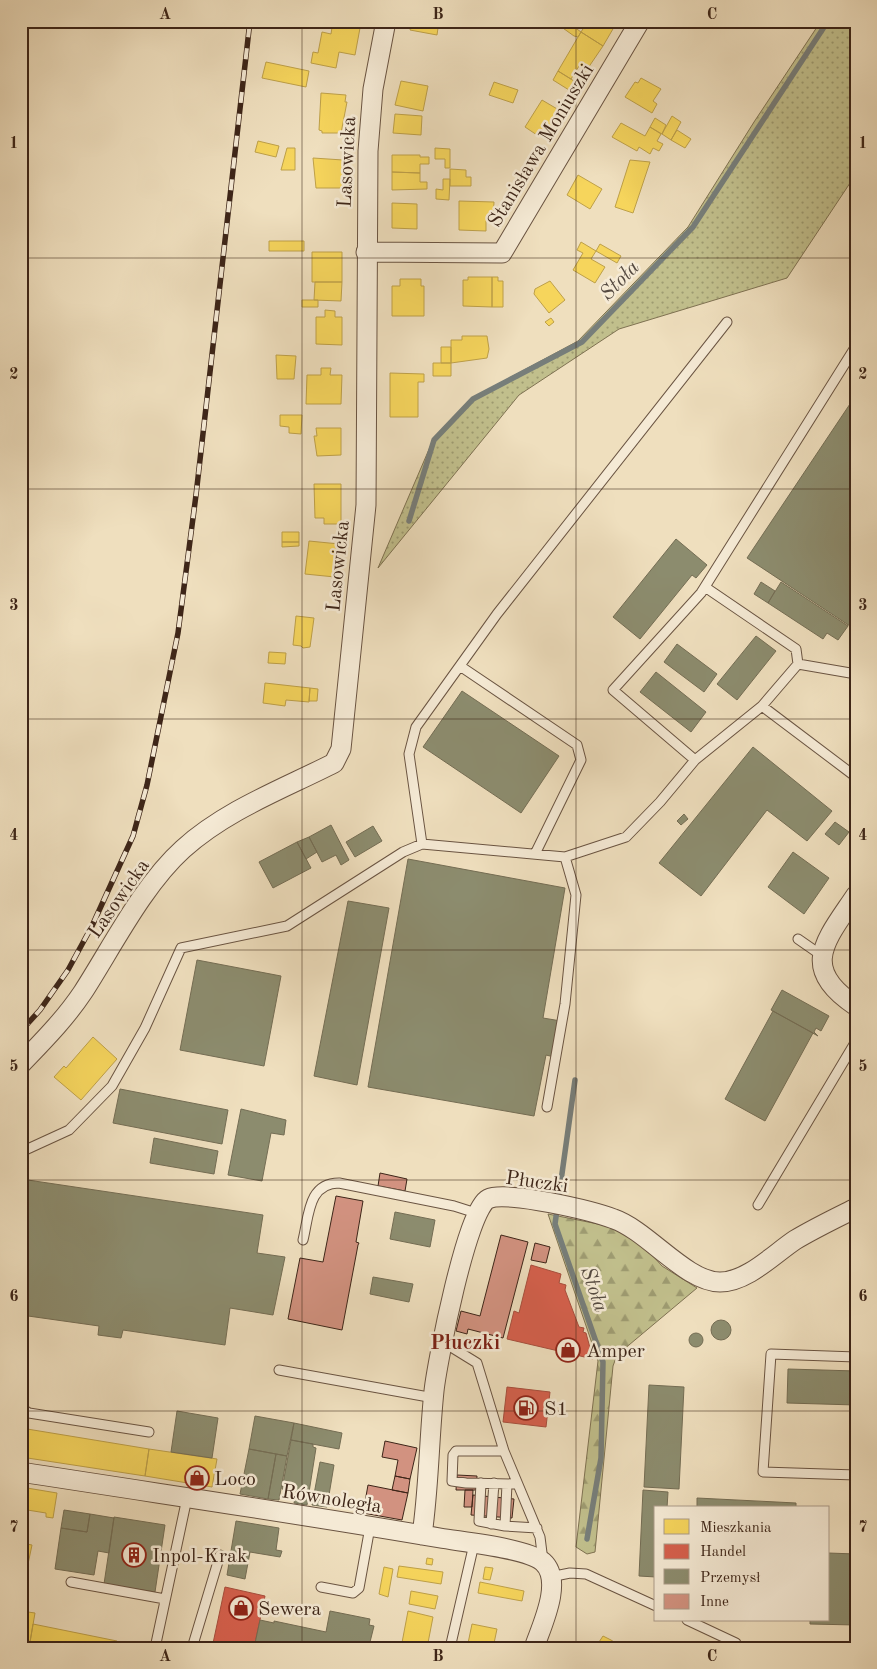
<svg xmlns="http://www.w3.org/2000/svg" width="877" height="1669" font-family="'Old Standard TT',serif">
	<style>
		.grass { fill: url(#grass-dots); stroke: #7f7252 }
		.forest { fill: url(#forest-firs); stroke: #7f7252 }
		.homes { fill: #f6d55c; stroke: #bea048 }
		.shops { fill: #d6604d; stroke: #a84e3d }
		.industry { fill: #8c8c6e; stroke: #746d54 }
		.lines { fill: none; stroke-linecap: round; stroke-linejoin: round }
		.stream { stroke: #777e7a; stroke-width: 5.5 }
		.building { fill: #d29280; stroke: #3d2518 }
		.lane-casing { stroke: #6a5442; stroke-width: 11 }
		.street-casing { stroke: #6a5442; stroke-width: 21 }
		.lane { stroke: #f5ead5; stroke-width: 9 }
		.street { stroke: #f5ead5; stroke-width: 19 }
		.rail-casing { stroke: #3d2518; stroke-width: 5.5 }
		.rail { stroke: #f5ead5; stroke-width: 4; stroke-dasharray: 11; stroke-linecap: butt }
		.grid { fill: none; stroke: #3d2518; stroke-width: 1; stroke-opacity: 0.55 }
		.labels { text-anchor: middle; stroke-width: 5; stroke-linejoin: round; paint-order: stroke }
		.street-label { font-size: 20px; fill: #3d2518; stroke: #f5ead5 }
		.poi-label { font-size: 20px; fill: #3d2518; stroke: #f5ead5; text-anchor: start }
		.water-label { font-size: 21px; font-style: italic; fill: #554a41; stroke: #f5ead5 }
		.neighbourhood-label { font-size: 21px; font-weight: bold; fill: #7a1f14; stroke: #f5ead5 }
		.neatline { fill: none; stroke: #3d2518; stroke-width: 2 }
		.grid-label { font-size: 16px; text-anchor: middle; font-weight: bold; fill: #3d2518 }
	</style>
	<defs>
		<pattern id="grass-dots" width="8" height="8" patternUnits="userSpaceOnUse" patternTransform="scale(1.25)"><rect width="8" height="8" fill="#c1bf8c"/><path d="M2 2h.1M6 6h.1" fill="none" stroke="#9e9b71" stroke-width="1.8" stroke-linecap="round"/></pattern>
		<pattern id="forest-firs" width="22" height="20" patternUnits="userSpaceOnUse" patternTransform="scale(1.25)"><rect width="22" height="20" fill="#c1bf8c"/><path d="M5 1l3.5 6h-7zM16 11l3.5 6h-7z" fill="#9e9b71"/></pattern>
	</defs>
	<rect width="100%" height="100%" fill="#efdfbe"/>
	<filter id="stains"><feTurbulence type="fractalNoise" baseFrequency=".004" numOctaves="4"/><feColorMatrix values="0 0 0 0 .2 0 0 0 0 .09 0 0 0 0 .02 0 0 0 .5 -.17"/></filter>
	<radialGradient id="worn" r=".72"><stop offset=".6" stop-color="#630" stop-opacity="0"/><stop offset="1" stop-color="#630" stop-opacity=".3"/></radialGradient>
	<!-- grass -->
	<path class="grass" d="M821,21H856V174L787,278L619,329L519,395L378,568L433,440L472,398L578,341L688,227L754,122Z"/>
	<!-- forest -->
	<path class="forest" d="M548,1214L618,1228L651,1254L662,1266L697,1288L617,1355L613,1366L595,1552L587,1554L576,1547L598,1361Z"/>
	<!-- homes -->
	<path class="homes" d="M333,21H348L347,26L360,28L355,55L339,52L336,68L311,63L313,52L318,53L322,32L331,34Z
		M412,21H439L437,35L410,30Z
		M553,21H566L581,32L578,37L574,36Z
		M588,21H616L617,22L603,46L581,32Z
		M684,21H696L693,26Z
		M581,32L603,46L586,71L579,66L571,79L558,71Z
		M266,62L309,71L306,87L262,78Z
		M558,71L574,81L569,90L553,80Z
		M641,78L661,89L653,101L657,104L652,113L625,97L635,82L638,83Z
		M401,81L428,86L423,111L395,105Z
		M494,82L518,90L513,103L489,95Z
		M321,93L346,95L345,102H347L341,133H322V131L319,130Z
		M542,100L564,113L550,135L540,129L537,135L525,127Z
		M395,114L422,116L421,135L393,133Z
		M672,116L681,122L671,140L662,134Z
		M655,118L666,125L662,134L650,127Z
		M621,123L645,136L650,127L661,134L657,141L663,144L659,151L653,148L650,154L639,147L637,151L612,137Z
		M677,130L691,139L685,148L671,140Z
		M258,141L279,146L276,157L255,152Z
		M287,148H295V170H281Z
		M435,148L450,149V168H445V159H435Z
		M392,155H420V157H429V164H420V173L392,172Z
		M313,158L343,160V188H316Z
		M630,160L650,162L633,213L615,207Z
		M450,169L466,170V177H471V186H450Z
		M392,172L420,173V182H427V189L392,190Z
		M578,175L602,189L590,209L567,195Z
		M443,179H450L449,200L436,199V189L443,190Z
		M459,201L494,202L493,221H486V231L459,230Z
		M392,203L417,204V229L392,228Z
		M269,241H304V251H269Z
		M581,242L596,251L591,259L605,267L595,283L573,270L583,253L577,250Z
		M600,244L621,256L617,263L596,251Z
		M312,252H342V282H312Z
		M468,277H492V307L463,306V280H468Z
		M492,277H498V281H503V307H492Z
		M400,279H421V286H424V316H392V286H400Z
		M550,281L565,300L549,313L534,294L535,289Z
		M315,282H342L341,301L314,300Z
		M302,300H318V307H302Z
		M325,310L335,311V317H342V345L316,344V317H325Z
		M551,318L554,322L549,326L545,322Z
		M462,336H487L489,349L487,358L451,363V340H462Z
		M441,347H451V363H441Z
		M276,355L296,356L294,379H277Z
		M433,363H451V376H433Z
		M321,368H331L330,375H342L341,404H306L307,375H321Z
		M390,373L424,374V382H418V417H390Z
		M280,415H302L301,434L289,433V427L280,426Z
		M316,428H341V455L317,456L314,436H317Z
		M314,484H341V524H324V518H315Z
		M282,532H299V542H282Z
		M309,541L339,544L335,577L305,574Z
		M282,542H299V546L282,547Z
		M296,616L314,618L310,647L303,648L301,646L293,645Z
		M269,652L286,653L285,664L268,663Z
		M265,683L310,688L309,702L286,700L285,706L263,703Z
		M310,688L318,689L317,701H309Z
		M93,1037L117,1059L81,1100L54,1077L64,1066L66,1068Z
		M21,1428L149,1449L145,1476L21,1457Z
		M149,1449L217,1459L212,1487L145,1476Z
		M21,1487L57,1493L53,1518L46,1517V1513L21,1509Z
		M21,1543L32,1545L28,1564L21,1562Z
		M427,1558L433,1559L432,1565L426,1564Z
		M399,1566L443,1572L441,1584L397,1577Z
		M384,1567L393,1569L388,1597L379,1594Z
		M485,1567L493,1568L490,1580L483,1579Z
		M480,1582L524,1591L522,1601L478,1593Z
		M411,1591L438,1596L435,1609L409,1604Z
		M21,1611L35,1613L29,1648H21Z
		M408,1611L433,1617L427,1648H401Z
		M33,1624L117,1641L116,1648H29Z
		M472,1624L497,1629L493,1648H467Z
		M603,1636L611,1640L623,1648H595Z"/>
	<!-- shops -->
	<path class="shops" d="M531,1265L561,1274L559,1283L566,1285L565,1290L579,1327L584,1328L583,1332L586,1333L593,1359L507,1339L514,1311L519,1313Z
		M507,1387L550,1392L546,1427L503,1422Z
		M225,1587L265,1596L254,1648H212Z"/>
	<!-- industry -->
	<path class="industry" d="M856,395V630L747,558Z
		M676,539L707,565L696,578L692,575L640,639L613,617Z
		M761,582L775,591L768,603L754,594Z
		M781,582L848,626L838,640L827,633L823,639L768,603Z
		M756,636L776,651L737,700L717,684Z
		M677,644L717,674L704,692L664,662Z
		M656,672L706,712L691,732L640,692Z
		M462,691L559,756L521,813L423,747Z
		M753,747L832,811L807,841L767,810L701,896L659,863Z
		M684,814L688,819L681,825L677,821Z
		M835,822L849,832L839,845L825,834Z
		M331,825L349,860L341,865L336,855L322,862L309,837Z
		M373,826L382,841L355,857L346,842Z
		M309,837L317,852L306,859L297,842Z
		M297,842L311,868L273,888L259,862Z
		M793,852L829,878L804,914L768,887Z
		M408,859L565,888L543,1018L561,1021L554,1057L546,1055L534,1116L368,1087Z
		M348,901L389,908L357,1085L314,1076Z
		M197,960L281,976L264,1066L180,1050Z
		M782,990L829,1016L821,1031L816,1028L814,1032L818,1036L771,1010Z
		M773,1011L813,1033L765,1121L725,1099Z
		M120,1089L228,1110L222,1144L113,1123Z
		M241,1109L286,1120L284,1135L271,1133L262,1181L228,1175Z
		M154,1138L218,1151L214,1174L150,1163Z
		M21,1179L263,1215L257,1253L285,1257L273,1315L230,1308L225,1345L123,1330L121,1338L98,1335L99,1326L21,1315Z
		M395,1212L435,1220L430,1247L390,1239Z
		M373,1277L413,1284L409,1302L370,1294Z
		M711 1330a10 10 0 1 1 20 0a10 10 0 1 1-20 0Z
		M689 1340a7 7 0 1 1 14 0a7 7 0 1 1-14 0Z
		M788,1369L856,1371V1405L787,1403Z
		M649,1385L684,1387L679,1489L644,1487Z
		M177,1411L218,1418L212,1458L171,1452Z
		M255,1416L294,1423L287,1456L249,1449Z
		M294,1423L342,1433L339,1449L291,1440Z
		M291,1440L313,1444V1447L316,1448L307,1505L294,1503L296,1492L282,1489Z
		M249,1449L276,1454L268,1499L240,1494Z
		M276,1454L287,1456L279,1500L268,1499Z
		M320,1462L334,1465L327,1507L312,1505Z
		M643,1490L668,1492L667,1508H656V1577L639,1576Z
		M697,1498L796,1503V1508H697Z
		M64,1510L90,1514L87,1532L61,1528Z
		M90,1514L114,1518L109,1553L98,1551L94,1575L55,1569L61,1528L87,1532Z
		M853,1514H856V1526H852Z
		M114,1517L165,1525L155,1592L104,1584Z
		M236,1521L279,1528L276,1550L282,1551L280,1557L250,1552L245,1579L227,1575Z
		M828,1553L856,1554V1625L810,1624V1620H828Z
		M330,1611L370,1619L369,1625L374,1626L369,1646L254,1648L260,1620L274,1623V1621L326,1632Z"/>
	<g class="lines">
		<!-- stream -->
		<path class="stream" d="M409,521L434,440L473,399L582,342L693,227L828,21
			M575,1080L555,1224L603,1362L601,1458L587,1539"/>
	</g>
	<!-- building -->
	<path class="building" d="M380,1173L407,1179L405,1191L378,1186Z
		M336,1196L363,1201L356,1242L359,1243L358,1245L342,1330L288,1319L300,1258L323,1262Z
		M501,1235L528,1242L503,1338L468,1329L467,1334L456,1331L461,1311L480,1316Z
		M535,1243L550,1247L546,1263L531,1260Z
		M385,1441L417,1448L410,1479L395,1476L398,1460L382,1457Z
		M457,1475L477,1476L476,1490H456Z
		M395,1476L410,1479L408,1493L392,1490Z
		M368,1485L408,1493L402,1520L363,1513Z
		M465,1490H473L472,1507H464Z
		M473,1495L514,1499L512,1518L471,1515Z"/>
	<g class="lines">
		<!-- lane casing -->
		<g class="lane-casing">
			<path id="lane" d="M798,664L856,674
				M460,666L577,745L581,760L535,854
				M762,706L856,777
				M695,760L762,706L798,664L796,649L705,587
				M422,844L409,754L416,727L497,614L727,322
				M798,939L821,955
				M547,1107L565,1004L576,895L565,857
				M21,1152L69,1130L112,1086L145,1028L181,948L287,926L403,852L422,844L565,857L626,837L660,802L695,760L613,690L701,593L856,346
				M758,1205L856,1041
				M303,1240C309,1216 308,1183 339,1183L454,1206L476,1213
				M443,1342L477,1363L504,1451L540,1537L543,1561
				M856,1357L771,1354L763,1472L856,1475
				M279,1370L434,1398
				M21,1408L29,1413L149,1432
				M504,1451H456L453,1455L452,1481L466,1483L516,1484
				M481,1483L479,1521L505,1526
				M507,1484L505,1526L537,1528
				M491,1524L494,1483
				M550,1577L570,1573L586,1574L656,1606
				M71,1582L165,1599
				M321,1587L353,1593L359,1588L370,1527
				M687,1620L736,1643
				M155,1648L187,1498
				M192,1648L220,1555
				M450,1648L474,1544"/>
		</g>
		<!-- street casing -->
		<g class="street-casing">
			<path id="street" d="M366,252L502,253L640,21
				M856,895C826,940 798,968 856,1006
				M21,1064C43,1041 65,1019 83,992C112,947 143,885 183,849C226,810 283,789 334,763L341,749L366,505L368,151L373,89L386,21
				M21,1472C161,1494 301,1514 440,1538C463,1542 527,1548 543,1562C564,1581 541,1627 534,1648
				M422,1535C429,1487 429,1439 434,1391C437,1363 467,1209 488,1199C506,1190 593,1211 614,1219C648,1231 686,1282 720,1282C747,1282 774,1254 795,1240C815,1228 836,1218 856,1208"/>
		</g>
		<!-- lane -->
		<use href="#lane" class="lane"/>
		<!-- street -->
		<use href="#street" class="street"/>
		<!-- rail casing -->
		<g class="rail-casing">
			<path id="rail" d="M21,1031L40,1010L68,970L92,926L133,836L147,785L178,633L196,495L250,21"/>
		</g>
		<!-- rail -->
		<use href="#rail" class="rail"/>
	</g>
	<!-- grid -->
	<path class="grid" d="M302,21V1648M576,21V1648M21,258H856M21,489H856M21,719H856M21,950H856M21,1180H856M21,1411H856"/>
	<!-- icons -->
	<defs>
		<g id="shop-ring" transform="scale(1.25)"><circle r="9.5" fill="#f5ead5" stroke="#8f2418" stroke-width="1.5"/><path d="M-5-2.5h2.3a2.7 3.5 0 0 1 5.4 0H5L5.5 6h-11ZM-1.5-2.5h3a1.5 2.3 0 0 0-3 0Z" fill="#8f2418"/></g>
		<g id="fuel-ring" transform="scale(1.25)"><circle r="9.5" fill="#f5ead5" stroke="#8f2418" stroke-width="1.5"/><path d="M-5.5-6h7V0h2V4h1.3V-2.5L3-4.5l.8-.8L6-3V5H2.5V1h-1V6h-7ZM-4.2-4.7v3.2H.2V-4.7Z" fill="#8f2418"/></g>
		<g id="building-ring" transform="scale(1.25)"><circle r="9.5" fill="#f5ead5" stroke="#8f2418" stroke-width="1.5"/><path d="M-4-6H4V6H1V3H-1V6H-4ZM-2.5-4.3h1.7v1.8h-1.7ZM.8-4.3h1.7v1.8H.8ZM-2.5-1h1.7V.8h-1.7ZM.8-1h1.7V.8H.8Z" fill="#8f2418"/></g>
	</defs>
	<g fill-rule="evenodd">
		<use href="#shop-ring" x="568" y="1350"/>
		<use href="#fuel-ring" x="526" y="1408"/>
		<use href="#shop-ring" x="197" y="1478"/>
		<use href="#building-ring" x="134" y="1555"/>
		<use href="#shop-ring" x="241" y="1608"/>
	</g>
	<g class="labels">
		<!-- street labels -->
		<g class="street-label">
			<text transform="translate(540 145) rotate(-59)" y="7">Stanisława Moniuszki</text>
			<text transform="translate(346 162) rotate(-87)" y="7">Lasowicka</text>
			<text transform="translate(337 566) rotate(-84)" y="7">Lasowicka</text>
			<text transform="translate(118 898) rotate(-55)" y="7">Lasowicka</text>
			<text transform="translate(537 1181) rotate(8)" y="7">Płuczki</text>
			<text transform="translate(332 1498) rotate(9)" y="7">Równoległa</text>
		</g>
		<!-- poi labels -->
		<g class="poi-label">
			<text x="586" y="1357">Amper</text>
			<text x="544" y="1415">S1</text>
			<text x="214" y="1485">Loco</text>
			<text x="152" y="1562">Inpol-Krak</text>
			<text x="258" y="1615">Sewera</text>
		</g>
		<!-- water labels -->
		<g class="water-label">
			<text transform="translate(619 280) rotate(-46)" y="7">Stoła</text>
			<text transform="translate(595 1289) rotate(71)" y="7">Stoła</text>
		</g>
		<!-- neighbourhood labels -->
		<g class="neighbourhood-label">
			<text x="465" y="1349">Płuczki</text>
		</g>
	</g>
	<!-- margin -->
	<rect width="877" height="1669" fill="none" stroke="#efdfbe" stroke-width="55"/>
	<!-- legend -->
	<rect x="654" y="1506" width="175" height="115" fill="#f5ead5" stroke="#ab9b89"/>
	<rect x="664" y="1519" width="25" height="15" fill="#f6d55c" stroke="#ab9b89"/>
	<text x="700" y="1532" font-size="15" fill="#3d2518">Mieszkania</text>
	<rect x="664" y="1544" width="25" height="15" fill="#d6604d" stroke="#ab9b89"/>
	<text x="700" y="1556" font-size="15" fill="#3d2518">Handel</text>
	<rect x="664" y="1569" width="25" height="15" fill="#8c8c6e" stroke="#ab9b89"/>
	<text x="700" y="1582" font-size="15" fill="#3d2518">Przemysł</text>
	<rect x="664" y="1594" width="25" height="15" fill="#d29280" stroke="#ab9b89"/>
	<text x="700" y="1606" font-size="15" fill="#3d2518">Inne</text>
	<rect x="28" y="28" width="822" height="1614" class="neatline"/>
	<g class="grid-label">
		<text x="165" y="19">A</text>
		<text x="438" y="19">B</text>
		<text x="712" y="19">C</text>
		<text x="14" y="148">1</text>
		<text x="863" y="148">1</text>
		<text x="14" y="379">2</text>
		<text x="863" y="379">2</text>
		<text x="14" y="610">3</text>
		<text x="863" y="610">3</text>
		<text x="14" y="840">4</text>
		<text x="863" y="840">4</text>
		<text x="14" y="1071">5</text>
		<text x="863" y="1071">5</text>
		<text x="14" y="1301">6</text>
		<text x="863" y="1301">6</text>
		<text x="14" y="1532">7</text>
		<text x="863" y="1532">7</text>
		<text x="165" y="1661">A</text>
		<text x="438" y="1661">B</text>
		<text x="712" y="1661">C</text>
	</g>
	<rect width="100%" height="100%" filter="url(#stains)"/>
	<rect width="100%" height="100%" fill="url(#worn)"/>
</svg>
